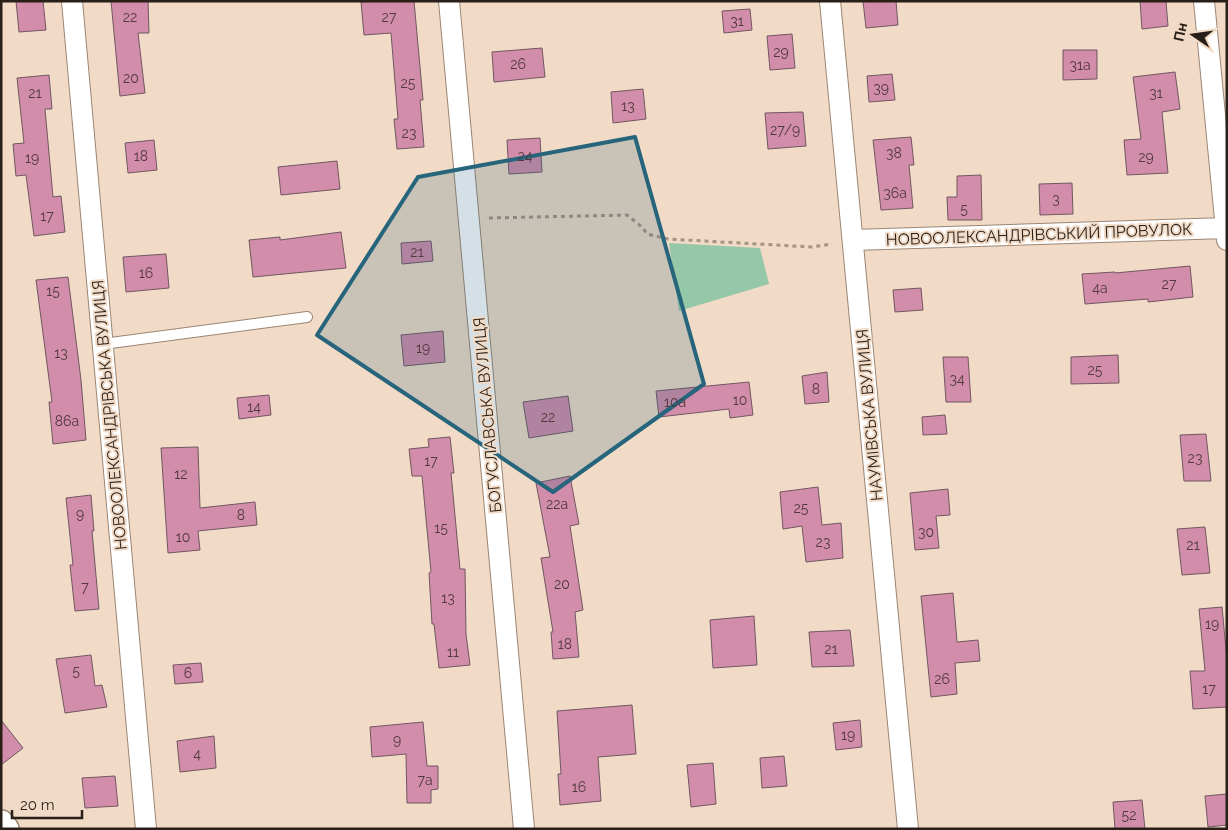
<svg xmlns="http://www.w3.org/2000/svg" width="1228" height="830" font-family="Raleway,sans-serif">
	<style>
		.green { fill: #95c8a9 }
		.building { fill: #d28daa; stroke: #715761 }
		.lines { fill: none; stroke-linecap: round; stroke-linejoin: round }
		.service-casing { stroke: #9b8674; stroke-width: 12 }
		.minor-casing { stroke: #9b8674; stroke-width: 22 }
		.tertiary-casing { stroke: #9b8674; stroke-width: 28 }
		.path { stroke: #a59384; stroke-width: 3; stroke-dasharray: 4 4; stroke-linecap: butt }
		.service { stroke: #fff; stroke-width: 10 }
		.minor { stroke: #fff; stroke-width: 20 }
		.tertiary { stroke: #fff; stroke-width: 25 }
		.marked { fill: #26657b; fill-opacity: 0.2; stroke: #26657b; stroke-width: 4; stroke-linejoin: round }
		.labels { text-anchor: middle; stroke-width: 4; stroke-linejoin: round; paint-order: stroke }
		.number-label { font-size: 14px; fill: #523a3c }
		.street-label { font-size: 16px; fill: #281f18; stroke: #f1dac6 }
	</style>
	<rect width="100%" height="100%" fill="#f1dac6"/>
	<!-- green -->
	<path class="green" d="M669,243L760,248L769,284L679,311Z"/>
	<!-- building -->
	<path class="building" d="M16,1H43L46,30L19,32Z
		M111,1H148L149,33H138L145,93L120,96Z
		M375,1H414L423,100H420L424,147L397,149L394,119H398L391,33L364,35L361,2Z
		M863,1H896L898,25L866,28Z
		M1140,1H1166L1168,26L1142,29Z
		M750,9L752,30L724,33L722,11Z
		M792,34L795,68L770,70L767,36Z
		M542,48L545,77L494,82L492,52Z
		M1063,50H1097V79L1063,80Z
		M1175,72L1180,109L1162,112L1168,173L1127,175L1124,140L1141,139L1133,77Z
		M892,74L895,100L869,102L867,76Z
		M49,75L52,109H45L53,197L61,196L65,232L34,236L26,175L16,176L13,144L24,143L17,78Z
		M643,89L646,119L613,123L611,92Z
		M803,112L806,146L768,149L765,113Z
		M911,137L914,165H909L913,208L881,210L873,140Z
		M540,138L542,172L509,174L507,140Z
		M154,140L157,170L128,173L125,143Z
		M337,161L340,189L281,195L278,167Z
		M981,175L982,220H948L947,197H957V176Z
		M1072,183L1073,214L1040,215L1039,184Z
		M341,232L346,268L253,277L249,240L280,237V240Z
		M431,241L433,261L402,264L401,243Z
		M166,254L169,288L126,292L123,257Z
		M1190,266L1193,297L1148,302V299L1085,304L1082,274L1115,272V273Z
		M68,277L81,380L86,440L53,444L49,402H52L36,280Z
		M921,288L923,310L895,312L893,290Z
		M443,331L445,362L404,366L401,335Z
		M1118,355L1119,383L1071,384V357Z
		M943,357H968L971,402H946Z
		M827,372L829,402L805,404L802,376Z
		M749,382L753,415L730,418L729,409L659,417L656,391Z
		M269,395L271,415L239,419L237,398Z
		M568,396L573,431L529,438L523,402Z
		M945,415L947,434L923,435L922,417Z
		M1206,434L1211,481H1184L1180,435Z
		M450,437L454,473H451L460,569H465L466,634L470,665L439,668L434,624H432L429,573L431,572L422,476H412L409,449L429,447L428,439Z
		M198,447L200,508L255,502L257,525L198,531L200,550L168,553L161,448Z
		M570,476L579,524L570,526L583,610L575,612L579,657L553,659L551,632H553L541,558L550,557L536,483Z
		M818,487L822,525L841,523L843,558L806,562L802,526L783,529L780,492Z
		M948,489L950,515L936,516L939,548L915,550L910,493Z
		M91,495L94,531H92L99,609L75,611L70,565H73L66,498Z
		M1205,527L1210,573L1182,575L1177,529Z
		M953,593L957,642L978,640L980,661L955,663L957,694L931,697L921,596Z
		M1222,607L1227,660V707L1193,709L1190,671H1205L1199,609Z
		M754,616L757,665L713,668L710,620Z
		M850,630L854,666L812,667L809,632Z
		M91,655L95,686L102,685L107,707L65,713L56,659Z
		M201,663L203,682L175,684L173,665Z
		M632,705L636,754L598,757L601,801L560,805L558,774H561L557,711Z
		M1,720L23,748L1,765Z
		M860,720L862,747L836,750L833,723Z
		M423,722L427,766H438V789L431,790V803H407L406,754L372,757L370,727Z
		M214,736L216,768L180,772L177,741Z
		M784,756L787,786L762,788L760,758Z
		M713,763L716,804L691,807L687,765Z
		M115,776L118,806L85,808L82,778Z
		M1227,794V825L1208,827L1205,796Z
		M1142,800L1145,829H1115L1113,802Z"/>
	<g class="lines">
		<!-- service casing -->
		<g class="service-casing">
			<path id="service" d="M103,344L307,317"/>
		</g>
		<!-- minor casing -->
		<g class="minor-casing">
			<path id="minor" d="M72,1L146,829
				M449,1L524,829
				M830,1L908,829
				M1204,1L1227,240
				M853,240L1226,228"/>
		</g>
		<!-- tertiary casing -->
		<g class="tertiary-casing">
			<path id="tertiary" d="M1,823L6,829"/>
		</g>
		<!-- path -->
		<path class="path" d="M489,218L627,215L642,227L647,234L668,239L812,247L832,244"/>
		<!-- service -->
		<use href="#service" class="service"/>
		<!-- minor -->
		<use href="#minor" class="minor"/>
		<!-- tertiary -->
		<use href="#tertiary" class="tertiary"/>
	</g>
	<!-- marked area -->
	<path class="marked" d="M635,137L704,384L553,492L317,335L418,177Z"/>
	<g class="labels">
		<!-- number labels -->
		<g class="number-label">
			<text x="130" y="22">22</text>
			<text x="389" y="22">27</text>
			<text x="737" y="26">31</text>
			<text x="781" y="57">29</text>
			<text x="518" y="69">26</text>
			<text x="1080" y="70">31а</text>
			<text x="131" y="83">20</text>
			<text x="408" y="88">25</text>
			<text x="881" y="93">39</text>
			<text x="35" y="98">21</text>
			<text x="1156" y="98">31</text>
			<text x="628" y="111">13</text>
			<text x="785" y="135">27/9</text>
			<text x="409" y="138">23</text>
			<text x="894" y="158">38</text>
			<text x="141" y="161">18</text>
			<text x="525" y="161">24</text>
			<text x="1146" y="162">29</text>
			<text x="32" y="163">19</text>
			<text x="895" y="198">36а</text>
			<text x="1056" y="204">3</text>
			<text x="964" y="214">5</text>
			<text x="47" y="221">17</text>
			<text x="417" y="257">21</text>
			<text x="146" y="278">16</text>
			<text x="1169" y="289">27</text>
			<text x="1100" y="293">4а</text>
			<text x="53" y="296">15</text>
			<text x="423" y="353">19</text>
			<text x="61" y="358">13</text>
			<text x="1095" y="375">25</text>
			<text x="957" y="384">34</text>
			<text x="816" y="394">8</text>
			<text x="740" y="405">10</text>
			<text x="675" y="407">10а</text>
			<text x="254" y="412">14</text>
			<text x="548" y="422">22</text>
			<text x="67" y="426">86а</text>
			<text x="1195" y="463">23</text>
			<text x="431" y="466">17</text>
			<text x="181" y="479">12</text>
			<text x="557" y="509">22а</text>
			<text x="801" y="513">25</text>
			<text x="80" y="519">9</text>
			<text x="241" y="520">8</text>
			<text x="441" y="533">15</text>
			<text x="926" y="537">30</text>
			<text x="183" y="542">10</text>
			<text x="823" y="547">23</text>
			<text x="1193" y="550">21</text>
			<text x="562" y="589">20</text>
			<text x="85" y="592">7</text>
			<text x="448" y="603">13</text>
			<text x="1212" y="629">19</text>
			<text x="565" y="649">18</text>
			<text x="831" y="654">21</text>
			<text x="453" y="657">11</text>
			<text x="76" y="676">5</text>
			<text x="188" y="678">6</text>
			<text x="942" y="684">26</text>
			<text x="1209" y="694">17</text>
			<text x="848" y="740">19</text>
			<text x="397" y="745">9</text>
			<text x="197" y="759">4</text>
			<text x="425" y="785">7а</text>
			<text x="579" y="792">16</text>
			<text x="1129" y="820">52</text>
		</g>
		<!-- street labels -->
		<g class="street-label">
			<text transform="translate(1039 234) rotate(-2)" y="6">НОВООЛЕКСАНДРІВСЬКИЙ ПРОВУЛОК</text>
			<text transform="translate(109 415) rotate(-95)" y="6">НОВООЛЕКСАНДРІВСЬКА ВУЛИЦЯ</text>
			<text transform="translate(487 415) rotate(-95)" y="6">БОГУСЛАВСЬКА ВУЛИЦЯ</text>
			<text transform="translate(869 415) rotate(-95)" y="6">НАУМІВСЬКА ВУЛИЦЯ</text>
		</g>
	</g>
	<!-- border -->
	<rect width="1228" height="830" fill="none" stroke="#281f18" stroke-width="5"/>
	<!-- north arrow -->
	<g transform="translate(1193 35) rotate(283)" stroke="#f1dac6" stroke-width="4" paint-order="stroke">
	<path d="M0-4L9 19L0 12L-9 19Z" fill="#281f18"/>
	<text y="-8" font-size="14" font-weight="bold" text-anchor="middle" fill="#281f18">Пн</text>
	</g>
	<!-- scale -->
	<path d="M12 810v8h70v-8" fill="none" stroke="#281f18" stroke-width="2.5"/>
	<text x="20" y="810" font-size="15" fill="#281f18" stroke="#f1dac6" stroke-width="4" paint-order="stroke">20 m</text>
</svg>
